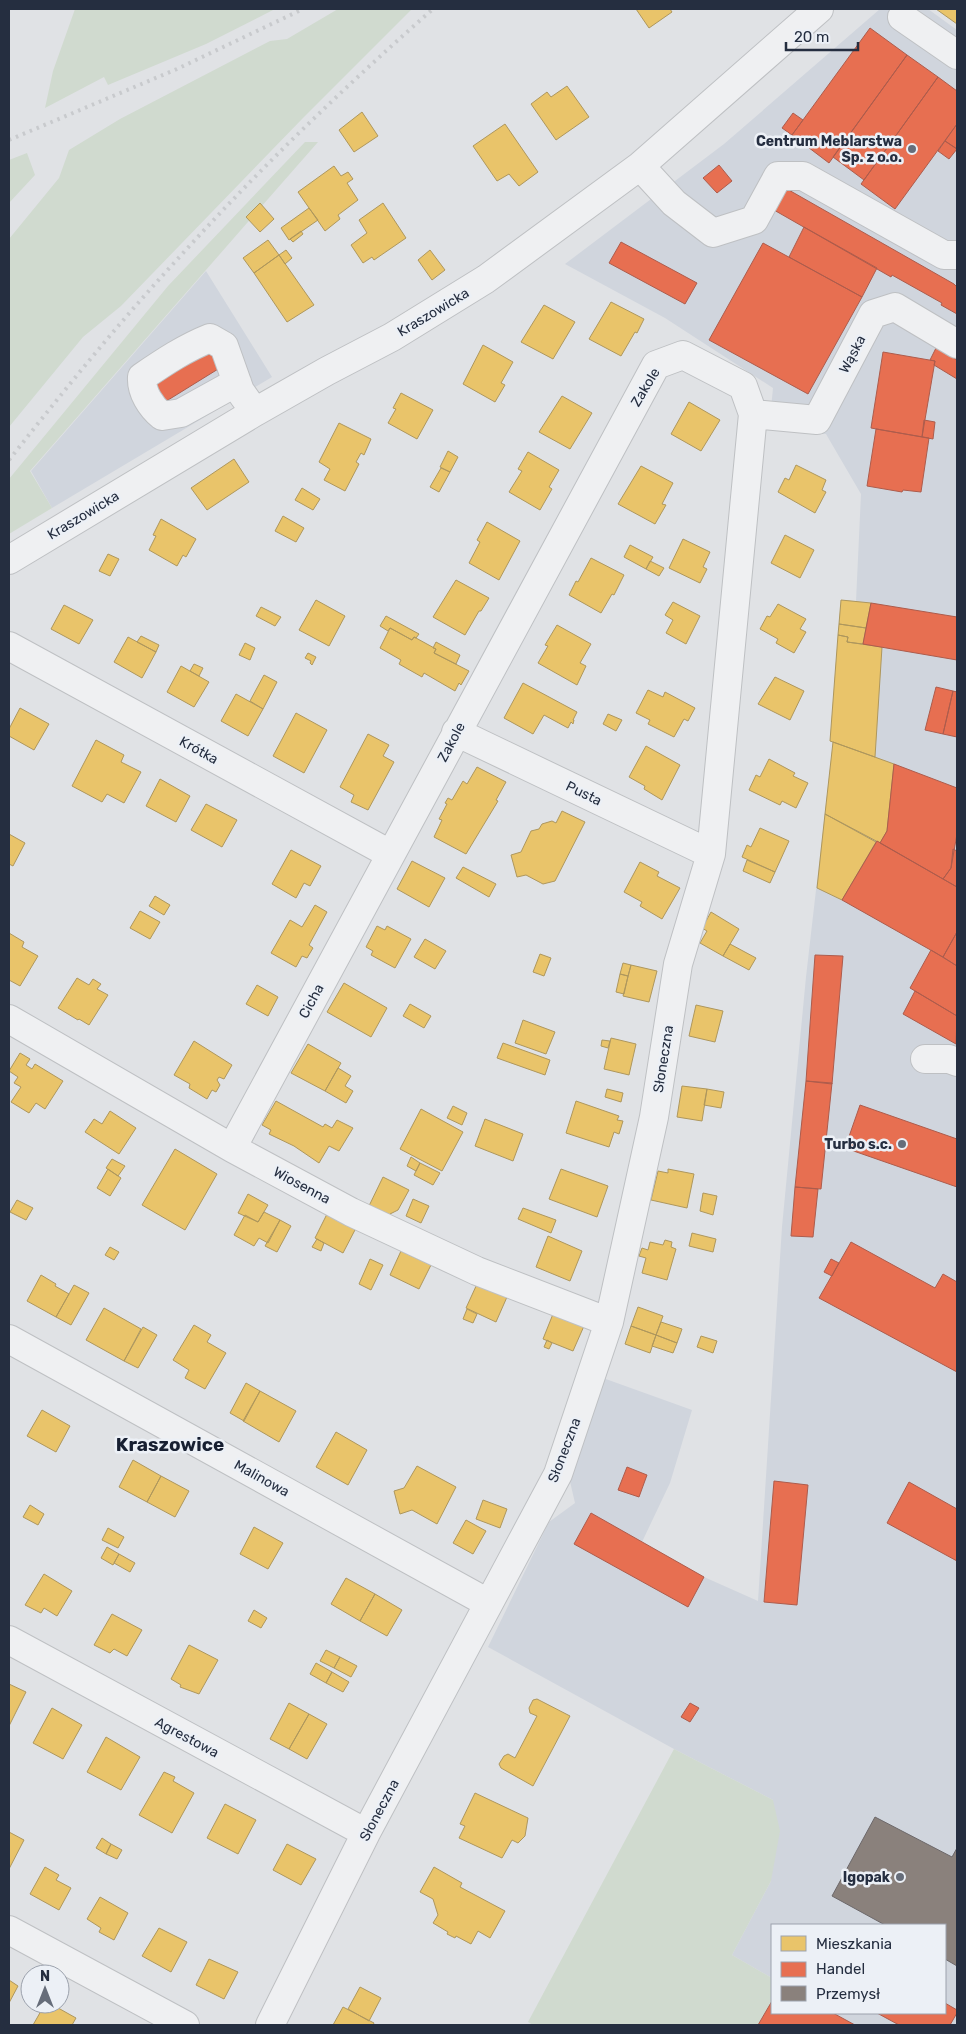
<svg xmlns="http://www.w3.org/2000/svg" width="966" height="2034" font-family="Rubik,sans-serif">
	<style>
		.built { fill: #d0d5dd }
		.green { fill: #d0dacf }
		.homes { fill: #e9c46a; stroke: #ae975d }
		.shops { fill: #e76f51; stroke: #ad5c4c }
		.industry { fill: #8a817c; stroke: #6c686a }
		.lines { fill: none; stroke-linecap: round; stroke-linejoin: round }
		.minor-casing { stroke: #bec0c3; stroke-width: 30 }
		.minor { stroke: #eff0f2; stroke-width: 28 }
		.rail { stroke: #c8cacd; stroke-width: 4; stroke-dasharray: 2.5 5; stroke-linecap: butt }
		.poi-dot { fill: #666d7a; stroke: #ecf0f6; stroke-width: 2 }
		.labels { text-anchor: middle; stroke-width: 5; stroke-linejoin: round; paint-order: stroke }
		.poi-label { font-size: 14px; font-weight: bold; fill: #252e40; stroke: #ecf0f6; text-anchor: end }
		.street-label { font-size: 14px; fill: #252e40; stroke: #ecf0f6 }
		.district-label { font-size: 19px; font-weight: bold; fill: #171f31; stroke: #ecf0f6 }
	</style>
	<rect width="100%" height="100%" fill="#e0e2e5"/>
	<!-- built -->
	<path class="built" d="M880,9H928L957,30V2025H758L772,2001V2013H945V1925H772V1978L732,1955L771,1881L773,1800L674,1749L488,1647L549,1522L575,1503L568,1473L603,1378L692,1410L670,1483L642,1542L704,1577L758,1601L782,1227L806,977L833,742L830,741L841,600L856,601L861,494L826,434L769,429L773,388L665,318L565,264L724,144Z
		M206,271L272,377L52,508L31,471Z"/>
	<!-- green -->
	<path class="green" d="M75,9H275L206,44L108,85L104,77L45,108L53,71Z
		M338,9H412L303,118L121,306L83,337L9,427V239L59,178L69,150L120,119L270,41L287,39Z
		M305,142H318L30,471L52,508L9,534V479L168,286Z
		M27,153L35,175L9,203V160Z
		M674,1749L773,1800L780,1831L771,1881L732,1955L772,1978V2001L758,2025H533L528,2022Z"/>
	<!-- homes -->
	<path class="homes" d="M636,9H670L672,12L649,28Z
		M936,9H957V24Z
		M567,86L589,117L556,140L531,104L547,92L551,97Z
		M362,112L378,136L354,152L339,130Z
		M505,124L538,172L519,186L509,174L497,181L473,146Z
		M334,166L341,176L348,172L353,179L347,183L358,200L338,215L340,219L325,231L298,192Z
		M260,203L274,219L260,232L246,217Z
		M383,203L406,238L374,260L372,257L363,263L351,245L367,233L359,220Z
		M309,208L318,220L289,240L281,228Z
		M301,231L303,234L293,242L290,239Z
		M268,240L279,255L254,273L243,258Z
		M286,250L292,258L285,264L279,255Z
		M430,250L445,270L432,280L418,260Z
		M279,255L314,305L287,322L254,273Z
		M611,302L644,319L637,333L635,332L621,356L589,339Z
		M544,305L575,322L553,359L521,342Z
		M483,345L513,362L501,383L505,385L495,402L463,384Z
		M401,393L433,410L417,439L388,423L396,409L393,408Z
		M562,396L592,413L570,449L539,432Z
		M689,402L720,420L701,451L671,434Z
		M339,423L371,439L364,455L361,453L356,462L359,464L345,491L324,480L330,469L319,462Z
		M448,451L458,457L450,472L440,467Z
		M528,452L559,470L549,487L552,489L540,510L509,492L522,471L518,469Z
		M234,459L249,482L207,510L191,488Z
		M796,465L826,480L822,490L826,492L815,513L778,492L785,478L789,480Z
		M641,466L673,483L662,504L666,505L655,524L618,504Z
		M441,468L450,472L439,492L430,487Z
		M302,488L320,499L313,510L295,500Z
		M283,516L304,528L296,542L275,531Z
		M161,519L196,539L186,557L183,555L177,566L149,550L156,536L153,535Z
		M487,522L520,541L499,580L469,563L480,542L477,540Z
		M785,535L814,550L800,578L771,563Z
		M683,539L710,552L703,567L707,569L700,583L669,568Z
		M630,545L653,557L646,569L624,557Z
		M108,554L119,559L110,576L99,571Z
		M591,558L624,575L614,595L612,594L601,613L569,595L576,581L578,582Z
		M650,561L664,568L659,576L646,569Z
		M456,580L489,598L481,611H479L465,635L433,617Z
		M316,600L345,616L329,646L299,630Z
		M841,600L871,603L866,628L839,624Z
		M673,602L700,616L686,644L666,633L673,620L665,615Z
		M778,604L806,619L800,629L806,632L794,653L776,643L778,639L760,629L767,616L770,617Z
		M64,605L93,620L79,644L51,629Z
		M261,607L281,617L275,626L256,616Z
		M386,616L419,634L416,638L414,637L412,640L390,628L388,631L380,626Z
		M839,624L866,628L863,644L847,642L848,637L838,635Z
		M557,625L591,644L580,663L586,666L577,685L538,663L548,646L545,645Z
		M390,628L412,640L414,637L416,638L436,649L434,653L469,671L461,685L459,683L455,691L424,673L422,677L399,664L401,660L380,648Z
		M838,635L848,637L847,642L882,647L875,757L830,741Z
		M141,636L159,645L156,652L137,642Z
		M128,637L156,652L142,678L114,662Z
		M436,642L460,655L456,664L434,653L436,649L433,648Z
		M245,643L255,648L250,660L239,655Z
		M308,653L316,657L312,665L310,663L311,661L305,658Z
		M194,664L203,668L199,676L190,671Z
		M181,666L209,682L194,707L167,692Z
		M264,675L277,682L263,709L250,701Z
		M775,677L804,691L790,720L758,704Z
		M523,683L577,712L573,720H574L573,724L571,722L568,728L544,715L533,734L504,718Z
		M648,690L663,697L665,692L695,708L688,721L684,719L674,737L648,724L650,720L636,713Z
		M236,694L263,709L248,736L221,721Z
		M20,708L49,724L34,750L9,736V729Z
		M296,713L327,730L304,773L273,756Z
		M608,714L622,720L616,731L603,724Z
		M368,734L389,745L383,756L394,762L368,810L351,802L354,795L340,787Z
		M96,740L124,755L121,762L141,772L124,803L107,794L102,802L72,786Z
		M833,742L894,764L887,831L880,843L825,814Z
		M646,746L680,765L662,800L644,789L645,786L629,777Z
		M769,759L795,773L793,776L808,783L796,808L782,801L780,805L749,790L756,775L760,777Z
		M477,767L506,782L496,800L498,801L466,854L434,837L442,820L439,819L447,804L445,803L448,798L452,800L463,781L467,784Z
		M160,779L190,796L176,822L146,806Z
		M206,804L237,820L222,847L191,830Z
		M562,811L585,822L555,881L543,884L526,875L517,877L511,855L521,852L531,831L539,829L542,824L552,821L556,823Z
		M825,814L876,842L842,900L817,888Z
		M760,828L789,841L775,872L742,857L747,845L751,847Z
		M9,834L25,843L13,866L9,864Z
		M291,850L321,866L310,886L304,883L296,898L272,884Z
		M747,860L775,872L770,883L743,871Z
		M412,861L445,878L429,907L397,889Z
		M640,862L659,872L657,876L680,888L662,919L640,906L642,902L624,892Z
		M463,867L496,884L489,897L456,878Z
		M155,896L170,905L164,915L149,906Z
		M315,905L327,912L309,945L313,948L307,958L302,956L296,967L271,953L290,920L302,927Z
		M140,911L160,922L150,939L130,928Z
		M711,912L739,929L723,956L700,943L707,931L702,928Z
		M377,926L385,930L387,926L411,939L395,968L371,955L373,951L366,947Z
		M9,933L24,942L22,947L38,956L20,986L9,980Z
		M425,939L446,951L435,969L414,957Z
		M730,944L756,958L749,970L723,956Z
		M540,954L551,958L544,976L533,972Z
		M623,963L631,965L628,976L620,974Z
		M631,965L657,971L649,1002L623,996Z
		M620,974L628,976L624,994L616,992Z
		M77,978L89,985L93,979L101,984L97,989L108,995L89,1025L79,1019L78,1020L58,1008Z
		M344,983L387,1008L371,1037L327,1012Z
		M257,985L278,997L268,1016L246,1004Z
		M410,1004L431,1016L424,1028L403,1016Z
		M696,1005L723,1011L715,1042L689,1036Z
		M523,1020L555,1032L546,1054L515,1043Z
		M611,1038L636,1044L629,1075L604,1069Z
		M602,1040L610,1041L608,1048L601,1046Z
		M194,1041L232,1065L224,1079L219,1077L217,1080L220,1085L216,1092L212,1090L207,1099L189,1088L190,1084L174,1075Z
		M503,1043L550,1060L545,1075L497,1058Z
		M308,1044L341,1063L325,1091L291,1073Z
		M20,1053L30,1059L26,1065L32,1069L35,1064L63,1081L45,1109L36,1103L29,1113L11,1102L21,1087L14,1083L18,1077L9,1071Z
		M338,1068L351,1076L345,1086L353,1091L346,1103L325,1091Z
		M682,1086L707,1089L702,1121L677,1117Z
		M607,1089L623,1093L621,1102L605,1097Z
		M707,1089L724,1092L721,1108L704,1105Z
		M276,1101L323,1127L325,1124L332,1128L337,1120L353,1128L339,1151L329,1146L319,1163L294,1146L269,1134L271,1130L262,1125Z
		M576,1101L619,1116L617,1120L623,1121L619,1134L614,1132L609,1147L566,1133Z
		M453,1106L467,1113L462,1125L447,1118Z
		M421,1109L463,1132L442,1171L400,1149Z
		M110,1111L136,1128L119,1154L85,1132L94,1119L102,1124Z
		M485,1119L523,1134L513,1161L475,1146Z
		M175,1149L217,1174L185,1230L142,1205Z
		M411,1157L420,1163L416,1171L407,1166Z
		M112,1159L125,1166L118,1176L106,1168Z
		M420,1163L440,1173L433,1185L414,1175Z
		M108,1169L121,1178L110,1196L97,1188Z
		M561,1169L608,1186L597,1217L549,1199Z
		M668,1169L694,1174L687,1208L651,1200L658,1171L668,1173Z
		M383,1177L409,1190L398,1210L390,1214L388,1218L368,1208Z
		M703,1193L717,1196L713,1215L700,1211Z
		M248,1194L268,1205L258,1222L238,1213Z
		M413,1199L429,1206L421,1223L406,1216Z
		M17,1200L33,1208L26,1220L10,1212Z
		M523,1208L556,1220L551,1233L518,1219Z
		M264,1212L280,1220L268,1243L259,1238L254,1246L234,1235L245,1215L258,1222Z
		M327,1214L356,1228L343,1253L315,1238Z
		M280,1220L291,1226L277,1252L265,1246Z
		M692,1233L716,1239L713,1252L689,1246Z
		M548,1236L582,1251L570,1281L536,1267Z
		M317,1239L324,1243L321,1251L312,1247Z
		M665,1240L672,1242L671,1247L676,1249L667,1280L642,1273L646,1258L639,1256L642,1248L648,1250L650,1242L663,1245Z
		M110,1247L119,1252L114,1260L105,1255Z
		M401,1251L431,1265L419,1289L390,1275Z
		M370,1259L383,1265L371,1290L359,1284Z
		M41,1275L56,1284L55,1286L69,1294L56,1317L27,1301Z
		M477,1284L507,1297L496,1322L466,1308Z
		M74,1285L89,1293L71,1325L56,1317Z
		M638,1307L663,1316L656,1335L631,1326Z
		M104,1308L141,1329L124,1361L86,1340Z
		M467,1309L477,1314L473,1323L463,1319Z
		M553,1314L584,1326L573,1351L543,1339Z
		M661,1322L682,1329L677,1343L656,1335Z
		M194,1325L211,1335L207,1342L226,1353L205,1389L185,1378L189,1370L173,1360Z
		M631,1326L656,1335L650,1353L625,1344Z
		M143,1327L157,1335L138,1368L124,1361Z
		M656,1335L677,1343L673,1353L652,1346Z
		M701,1336L717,1341L713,1353L697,1347Z
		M547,1340L552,1343L549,1349L544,1347Z
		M246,1383L260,1391L244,1421L230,1413Z
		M260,1391L296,1411L279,1442L243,1421Z
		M42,1410L70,1426L56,1452L27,1436Z
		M336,1432L367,1450L348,1485L316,1467Z
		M133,1460L161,1476L147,1502L119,1487Z
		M417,1466L456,1487L437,1524L412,1510L400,1514L394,1491L404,1488Z
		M161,1476L189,1491L175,1517L147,1502Z
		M483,1500L507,1509L500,1528L476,1519Z
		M30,1505L44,1514L38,1525L23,1517Z
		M466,1520L486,1531L473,1554L453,1543Z
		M254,1527L283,1543L268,1569L240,1554Z
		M108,1528L124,1537L118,1548L102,1540Z
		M107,1547L119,1554L113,1565L101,1558Z
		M119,1554L135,1563L130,1572L114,1563Z
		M44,1574L72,1591L57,1616L44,1608L41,1613L25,1605Z
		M346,1578L375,1594L360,1621L331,1604Z
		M375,1594L402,1610L387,1636L360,1621Z
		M254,1610L267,1618L261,1628L248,1621Z
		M112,1614L142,1630L127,1656L114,1649L110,1653L94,1645Z
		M189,1645L218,1660L199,1694L180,1687L181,1685L171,1679Z
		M326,1650L340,1657L334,1668L320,1661Z
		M340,1657L357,1666L351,1677L334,1668Z
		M316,1663L332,1672L326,1683L310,1674Z
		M332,1672L349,1682L343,1692L326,1683Z
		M9,1684L26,1692L9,1726Z
		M537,1699L570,1716L533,1786L501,1768L499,1764L504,1756L508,1754L515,1758L537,1716L530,1713L529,1708L533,1700Z
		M289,1703L309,1714L289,1749L270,1739Z
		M52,1708L82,1725L63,1759L33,1743Z
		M309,1714L327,1724L307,1759L289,1749Z
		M106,1737L140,1757L121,1790L87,1772Z
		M164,1772L175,1777L173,1781L194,1793L172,1833L139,1815Z
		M475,1793L528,1818L525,1836L518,1843L512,1840L502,1858L459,1838L465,1826L460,1824Z
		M225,1804L256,1820L238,1854L207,1838Z
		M9,1832L24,1840L9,1869Z
		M102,1838L111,1844L106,1854L96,1848Z
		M111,1844L122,1850L117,1859L106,1854Z
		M287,1844L316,1859L301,1885L273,1870Z
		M45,1867L59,1875L56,1880L71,1888L59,1910L30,1894Z
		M434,1867L462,1883L460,1887L505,1911L490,1938L478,1931L471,1944L456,1936L455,1938L447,1934L448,1932L433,1923L438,1915L433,1899L420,1892Z
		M100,1897L128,1913L114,1940L99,1932L101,1928L87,1919Z
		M159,1928L187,1942L171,1972L142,1956Z
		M209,1959L238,1972L224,1999L196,1985Z
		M9,1980L18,1986L9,2003Z
		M360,1987L381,1998L369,2021L348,2009Z
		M45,2004H51L76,2018L72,2025H33Z
		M343,2007L374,2023L373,2025H333Z"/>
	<!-- shops -->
	<path class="shops" d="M870,28L907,55L829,163L792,135Z
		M907,55L938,77L864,180L833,157Z
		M938,77L957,91V124L895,209L861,184Z
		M793,113L803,120L792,135L782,128Z
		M957,124V149L945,141Z
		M945,141L957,149L949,159L938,151Z
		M719,165L732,181L717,193L703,178Z
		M787,189L954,284L957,287V314L941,305L942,303L892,275L891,277L774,210Z
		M804,227L877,268L862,297L789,257Z
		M621,242L697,283L685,304L609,263Z
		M763,243L862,297L808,394L709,340Z
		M212,348L223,366L160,405L148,387Z
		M936,348L957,360V379L934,365L935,361L930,360Z
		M883,352L935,361L922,437L871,428Z
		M924,420L935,422L933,439L922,437Z
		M876,429L929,438L921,492L903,490L902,492L867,486Z
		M871,603L957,617V660L863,644Z
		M936,687L953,691L943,734L925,730Z
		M953,691L957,692V737L943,734Z
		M894,764L957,788V834L951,868L943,879L880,843L887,831Z
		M877,841L957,887V932L943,957L842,900Z
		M953,849L957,851V887L943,879L951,868Z
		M957,932V966L943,957Z
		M931,950L957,966V1016L910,988Z
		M815,955L843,956L832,1084L806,1081Z
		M915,991L957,1016L956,1044L903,1014Z
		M806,1081L832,1083L821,1189L795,1187Z
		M860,1105L957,1139V1187L845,1148Z
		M795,1187L818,1189L813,1237L791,1236Z
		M851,1242L935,1288L943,1274L957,1282V1372L819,1298Z
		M831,1259L839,1263L832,1276L824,1272Z
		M627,1467L647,1475L639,1497L618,1490Z
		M774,1481L808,1485L797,1605L764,1602Z
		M909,1482L957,1509V1561L887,1523Z
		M591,1513L704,1577L688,1607L574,1544Z
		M690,1703L699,1708L690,1722L681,1717Z
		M772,2001V2013H833L855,2025H758Z
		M945,2003L957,2010V2013L950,2025H899L877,2013H945Z"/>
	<!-- industry -->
	<path class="industry" d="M875,1817L952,1857L957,1848V1966L945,1959V1925H885L832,1896Z"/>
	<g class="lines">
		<!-- minor casing -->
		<g class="minor-casing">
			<path id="minor" d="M902,17L957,55
				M640,166L674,203L713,233L754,220L778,176H803L944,255H957
				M237,382L181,413L162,416C151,407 141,392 142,377C164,362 185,348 210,338L224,346L240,391L255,412
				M753,414L817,420L873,314L895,307L957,344
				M9,560L255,412L327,371L392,337L486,279L640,166L819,9
				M9,646L390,854
				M456,732L711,854
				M9,1019L232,1148L351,1212L477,1271L609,1322
				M925,1059H949L957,1062
				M232,1148L656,365L683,355L743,386L753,414L711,854L678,964L654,1117L609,1322L558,1474L366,1833L270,2025
				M9,1339L488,1603
				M9,1640L366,1833
				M9,1930L185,2025"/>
		</g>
		<!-- minor -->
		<use href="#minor" class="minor"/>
		<!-- rail -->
		<path class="rail" d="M9,140L177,69L303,9
			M9,460C62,393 116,326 174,263C255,173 342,89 433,9"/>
	</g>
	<!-- markers -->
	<g class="poi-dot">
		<circle cx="912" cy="149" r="5"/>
		<circle cx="902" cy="1144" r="5"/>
		<circle cx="900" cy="1877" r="5"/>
	</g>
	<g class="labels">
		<!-- poi labels -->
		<g class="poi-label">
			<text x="902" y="146">Centrum Meblarstwa<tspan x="902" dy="16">Sp. z o.o.</tspan></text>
			<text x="892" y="1149">Turbo s.c.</text>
			<text x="890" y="1882">Igopak</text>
		</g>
		<!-- street labels -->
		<g class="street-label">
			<text transform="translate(433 312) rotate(-31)" y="5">Kraszowicka</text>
			<text transform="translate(852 354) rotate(-62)" y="5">Wąska</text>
			<text transform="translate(645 387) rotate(-59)" y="5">Zakole</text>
			<text transform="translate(83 515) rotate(-31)" y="5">Kraszowicka</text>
			<text transform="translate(451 742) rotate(-62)" y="5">Zakole</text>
			<text transform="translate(199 750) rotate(29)" y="5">Krótka</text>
			<text transform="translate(584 793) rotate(26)" y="5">Pusta</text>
			<text transform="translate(311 1001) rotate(-62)" y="5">Cicha</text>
			<text transform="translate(663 1059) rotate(-81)" y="5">Słoneczna</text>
			<text transform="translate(302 1185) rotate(28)" y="5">Wiosenna</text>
			<text transform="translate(564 1450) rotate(-69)" y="5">Słoneczna</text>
			<text transform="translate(262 1478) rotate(29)" y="5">Malinowa</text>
			<text transform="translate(187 1737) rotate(28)" y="5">Agrestowa</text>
			<text transform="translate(379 1810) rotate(-62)" y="5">Słoneczna</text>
		</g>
		<!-- district labels -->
		<g class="district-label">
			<text x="170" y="1451">Kraszowice</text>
		</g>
	</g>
	<!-- border -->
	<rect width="966" height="2034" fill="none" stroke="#252e40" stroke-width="20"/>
	<!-- legend -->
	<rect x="771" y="1924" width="175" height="90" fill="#ecf0f6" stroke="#9ca2ad"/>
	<rect x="781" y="1936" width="25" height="15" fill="#e9c46a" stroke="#9ca2ad"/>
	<text x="816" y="1949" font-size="15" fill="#252e40">Mieszkania</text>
	<rect x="781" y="1962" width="25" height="15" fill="#e76f51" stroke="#9ca2ad"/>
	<text x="816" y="1974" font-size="15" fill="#252e40">Handel</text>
	<rect x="781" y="1986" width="25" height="15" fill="#8a817c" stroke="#9ca2ad"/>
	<text x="816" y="1999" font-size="15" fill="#252e40">Przemysł</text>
	<!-- north arrow -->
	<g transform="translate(45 1989)"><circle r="24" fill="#ecf0f6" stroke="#9ca2ad"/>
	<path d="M0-4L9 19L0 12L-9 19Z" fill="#666d7a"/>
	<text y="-8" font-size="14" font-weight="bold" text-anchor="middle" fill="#252e40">N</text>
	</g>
	<!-- scale -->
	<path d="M786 42v8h72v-8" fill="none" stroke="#252e40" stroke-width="2.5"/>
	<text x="794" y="42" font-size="15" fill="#252e40" stroke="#ecf0f6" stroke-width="4" paint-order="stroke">20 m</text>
</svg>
